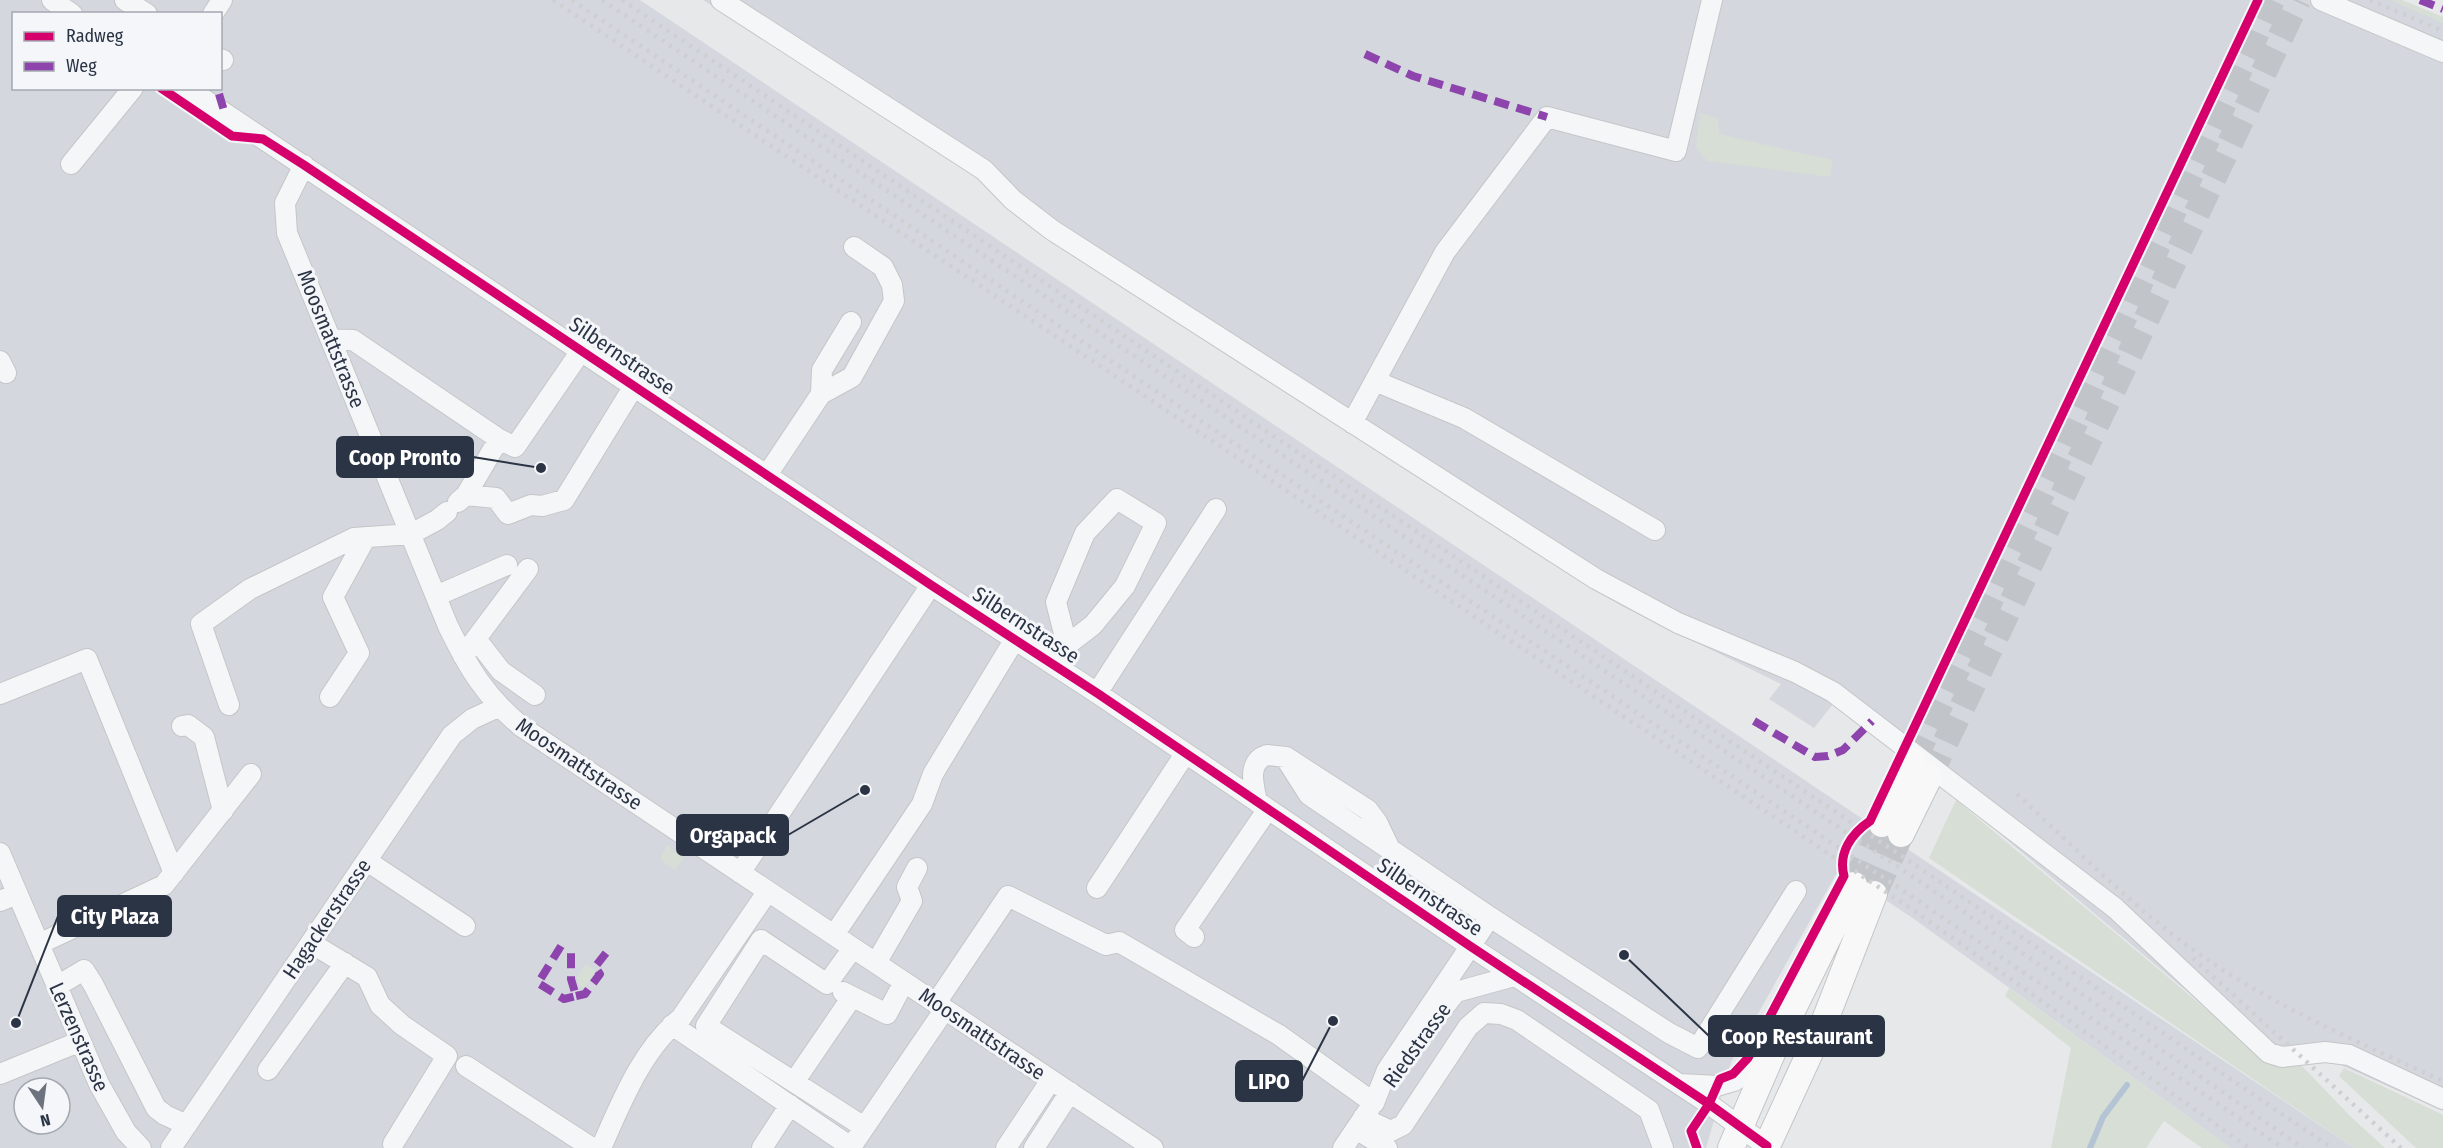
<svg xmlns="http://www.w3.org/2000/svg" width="2443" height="1148" font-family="'Fira Sans Condensed',sans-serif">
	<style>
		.built { fill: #d4d7dd; fill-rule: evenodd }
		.green { fill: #d6ded6 }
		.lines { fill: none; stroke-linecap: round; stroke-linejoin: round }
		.stream { stroke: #b4c4d5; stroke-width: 6 }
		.major-tunnel { stroke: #c1c4c9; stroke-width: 26; stroke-dasharray: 26 13; stroke-linecap: butt }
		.minor-casing { stroke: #c4c6c8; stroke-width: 22 }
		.major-casing { stroke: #c2c5c8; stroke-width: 28 }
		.minor { stroke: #f5f6f7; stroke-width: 20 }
		.major { stroke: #f8f8f8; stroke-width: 26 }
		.rail { stroke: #cecfd2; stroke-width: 4.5; stroke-dasharray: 3 6; stroke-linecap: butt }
		.quiet { stroke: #8e44ad; stroke-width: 8; stroke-dasharray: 15 8; stroke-linecap: butt }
		.cycleway-casing { stroke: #f4f6f9; stroke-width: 13 }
		.cycleway { stroke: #d6006c; stroke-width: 9 }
		.labels { text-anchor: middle; stroke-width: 6; stroke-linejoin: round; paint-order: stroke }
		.street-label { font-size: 21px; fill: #2b3445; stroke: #f4f6f9 }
		.leader { fill: none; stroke: #2b3445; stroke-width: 2 }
		.callout-dot { fill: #2b3445; stroke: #f4f6f9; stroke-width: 2 }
		.callout { fill: #2b3445; stroke: #2b3445; stroke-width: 2 }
		.callout-label { font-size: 22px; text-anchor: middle; font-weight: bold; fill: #fff }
	</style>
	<rect width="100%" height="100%" fill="#e6e8ea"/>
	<!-- built -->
	<path class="built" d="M0,0H640L2354,1148H2231L1914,919L1839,869L1731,1062L1706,1148H0ZM14,14H220V88H14ZM24,1088H60V1124H24Z
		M703,0H2398L2443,19V1111L2330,1060L2272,1063L1954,795L1833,704L1814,728L1769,699L1781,684L1622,606L1017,211L964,167Z"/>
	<!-- green -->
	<path class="green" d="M2390,0H2402L2443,17V23Z
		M1700,113L1718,118L1719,134L1833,160L1830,177L1707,161L1696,148Z
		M1956,800L2273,1065L2302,1066L2351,1117L2385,1148H2354L1929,858Z
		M667,845L684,858L675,870L662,861V855Z
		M586,964L596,972L584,988L579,985L577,977Z
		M2009,988L2231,1148H2202L2164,1121L2146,1148H2051L2071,1048L2005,996Z
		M2344,1068L2443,1115V1148H2416L2339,1076Z"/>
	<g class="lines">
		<!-- stream -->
		<path class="stream" d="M2090,1148L2103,1117L2127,1085"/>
		<!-- major-tunnel -->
		<path class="major-tunnel" d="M1913,761L2052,472L2272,0
			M1929,777L2298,0
			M1854,885L1882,824
			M1874,894L1901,834"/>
		<!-- minor casing -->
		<g class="minor-casing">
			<path id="minor" d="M52,0L72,14
				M125,0L147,14
				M721,0L984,170L1013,200L1052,230L1596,579L1678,623L1795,672L1833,692L2115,908L2269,1053L2282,1057L2325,1052L2349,1055L2443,1099
				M2321,0L2443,52
				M213,14L222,0
				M220,59L223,60
				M187,88L931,585L1097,693L1470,946L1709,1104L1769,1148
				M71,164L133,88
				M304,165L285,203L287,233L448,626C469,669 485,696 522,727L1153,1148
				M331,339L353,340L499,439
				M0,361L6,373
				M1375,381L1464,418L1655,530
				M821,394L852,377L894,301L892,285L883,267L854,247
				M1352,423L1445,252L1547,117L1676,151L1712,0
				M767,475L821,394L822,370L851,322
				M466,495L496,498L508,514L531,505L542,506L564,500L634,386
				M458,502L466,495L499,439L515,447L581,351
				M436,596L507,565
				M476,639L501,671L535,695
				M463,656L528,569
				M1055,665L1067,645L1056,602L1085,533L1117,499L1156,523L1125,586L1093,625L1067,645
				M1097,693L1216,509
				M0,694L87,659L174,873
				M330,697L359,653L333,597L366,537
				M229,705L201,624L250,589L354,538L411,534L437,520L447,512
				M182,726L188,725L204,737L223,811
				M1288,762L1309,795L1389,849
				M1257,802C1254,786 1246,762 1267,755L1286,757L1368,810L1377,822L1390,849L1490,917L1387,1070L1374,1103
				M0,853L99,1084L126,1132L141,1148
				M367,861L465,926
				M740,873L931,585
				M1097,888L1185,754
				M0,901L17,894
				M1490,917L1669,1033L1698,1048L1796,891
				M834,935L922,804L933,774L1015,639
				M1194,937L1185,930L1268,809
				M311,943L367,977L380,1005L402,1025L447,1056L393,1144
				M39,944L164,885L251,774
				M876,963L912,901L907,887L917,868
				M57,986L84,970L93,984L156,1108L165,1115L187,1125
				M843,992L887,1014L904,982
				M852,997L794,1082L706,1026L761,940L827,984L853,948
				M936,1003L1008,896L1106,945L1119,942L1279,1035L1374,1103
				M1440,1012L1456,992L1514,976
				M672,1025L851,1147L945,1009
				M466,1066L592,1148
				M268,1070L345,963
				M0,1074L81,1041
				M794,1082L864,1127
				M1681,1084L1717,1086L1734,1081L1748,1072L1760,1051L1775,1039
				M1363,1118L1391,1131L1403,1125L1468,1027L1484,1013L1501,1014L1517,1020L1649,1110L1663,1148
				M1356,1129L1387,1148
				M171,1148L452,735L472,719L498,707
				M601,1148C621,1103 642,1049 681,1018L768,891
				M762,1148L790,1105
				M1006,1148L1051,1080
				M1034,1148L1070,1092
				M1343,1148L1370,1108"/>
		</g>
		<!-- major casing -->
		<g class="major-casing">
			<path id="major" d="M1882,824L1913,761
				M1901,834L1929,777
				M1731,1148L1780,1035L1854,885
				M1766,1148L1825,1020L1874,894"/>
		</g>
		<!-- minor -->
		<use href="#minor" class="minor"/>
		<!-- major -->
		<use href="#major" class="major"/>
		<!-- rail -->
		<path class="rail" d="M553,0L1913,910L2249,1148
			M572,0L1917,900L2283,1148
			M602,0L1925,885L2303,1148
			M622,0L1930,875L2332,1148
			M2370,0L2443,31
			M2017,794C2068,841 2117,892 2172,934C2254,998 2349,1038 2443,1081
			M2193,958L2401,1148"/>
		<!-- quiet -->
		<path class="quiet" d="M2420,0L2443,9
			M1365,54L1413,76L1547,117
			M219,94L225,114
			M1754,721L1815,757L1828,756L1843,750L1872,721
			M561,946L538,983L564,999L576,996L571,979V952
			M576,996L585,994L600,974L595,967L606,953"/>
		<!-- cycleway casing -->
		<g class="cycleway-casing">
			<path id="cycleway" d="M161,88L232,136L263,139L304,165L931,585L1097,693L1470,946L1709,1104L1767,1146
				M1697,1148L1691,1131L1709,1104L1720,1079L1733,1074L1748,1058L1844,876C1838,853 1851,834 1870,821L2258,0"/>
		</g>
		<!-- cycleway -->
		<use href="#cycleway" class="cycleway"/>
	</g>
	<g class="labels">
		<!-- street labels -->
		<g class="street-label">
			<text transform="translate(331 339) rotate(68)" y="7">Moosmattstrasse</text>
			<text transform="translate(622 356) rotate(34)" y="7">Silbernstrasse</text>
			<text transform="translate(1026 625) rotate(33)" y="7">Silbernstrasse</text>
			<text transform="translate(579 764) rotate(34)" y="7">Moosmattstrasse</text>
			<text transform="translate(1430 897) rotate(34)" y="7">Silbernstrasse</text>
			<text transform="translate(327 919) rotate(-56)" y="7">Hagackerstrasse</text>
			<text transform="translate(982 1034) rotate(34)" y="7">Moosmattstrasse</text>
			<text transform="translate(79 1037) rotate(66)" y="7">Lerzenstrasse</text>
			<text transform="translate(1417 1045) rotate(-54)" y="7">Riedstrasse</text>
		</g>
	</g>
	<!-- callouts -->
	<path class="leader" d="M541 468L473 457M865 790L788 835M16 1023L58 916M1624 955L1709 1036M1333 1021L1302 1081"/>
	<g class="callout-dot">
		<circle cx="541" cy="468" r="6"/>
		<circle cx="865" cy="790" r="6"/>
		<circle cx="16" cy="1023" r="6"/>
		<circle cx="1624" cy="955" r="6"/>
		<circle cx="1333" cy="1021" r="6"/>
	</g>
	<g class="callout">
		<rect x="337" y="437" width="136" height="40" rx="6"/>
		<rect x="677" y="815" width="111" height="40" rx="6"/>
		<rect x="58" y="896" width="113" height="40" rx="6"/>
		<rect x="1709" y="1016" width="175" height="40" rx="6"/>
		<rect x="1236" y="1061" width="66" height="40" rx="6"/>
	</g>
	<g class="callout-label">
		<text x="405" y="465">Coop Pronto</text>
		<text x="733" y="843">Orgapack</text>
		<text x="115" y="924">City Plaza</text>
		<text x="1797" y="1044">Coop Restaurant</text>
		<text x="1269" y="1089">LIPO</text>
	</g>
	<!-- legend -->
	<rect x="12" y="12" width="210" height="78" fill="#f4f6f9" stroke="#a4a8b1" stroke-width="1.5"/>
	<rect x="24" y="32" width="30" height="9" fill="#d6006c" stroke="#a4a8b1" stroke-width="1.5"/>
	<text x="66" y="42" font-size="18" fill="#2b3445">Radweg</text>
	<rect x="24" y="62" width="30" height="9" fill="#8e44ad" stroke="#a4a8b1" stroke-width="1.5"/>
	<text x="66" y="72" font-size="18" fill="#2b3445">Weg</text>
	<!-- north arrow -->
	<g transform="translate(42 1106) rotate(167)"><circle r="28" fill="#f4f6f9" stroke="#a4a8b1" stroke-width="1.5"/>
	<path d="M0-4.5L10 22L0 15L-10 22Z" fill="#6c737f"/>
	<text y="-9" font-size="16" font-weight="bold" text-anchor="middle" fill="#2b3445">N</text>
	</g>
</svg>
